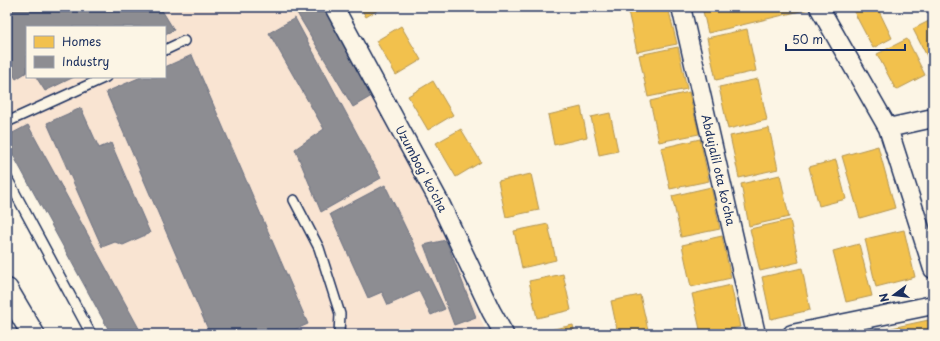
<svg xmlns="http://www.w3.org/2000/svg" width="940" height="341" font-family="'Playpen Sans',sans-serif">
	<style>
		.built { fill: #f9e4d2; fill-rule: evenodd }
		.homes { fill: #f2c14e; stroke: #b29553 }
		.industry { fill: #8d8d92; stroke: #6b7182 }
		.lines { fill: none; stroke-linecap: round; stroke-linejoin: round }
		.service-casing { stroke: #1b2f5e; stroke-width: 12 }
		.minor-casing { stroke: #1b2f5e; stroke-width: 21 }
		.tertiary-casing { stroke: #1b2f5e; stroke-width: 25 }
		.service { stroke: #fcf5e5; stroke-width: 9 }
		.minor { stroke: #fcf5e5; stroke-width: 18 }
		.tertiary { stroke: #fcf5e5; stroke-width: 22 }
		.labels { text-anchor: middle; stroke-width: 4; stroke-linejoin: round; paint-order: stroke }
		.street-label { font-size: 12px; fill: #1b2f5e; stroke: #fcf5e5 }
	</style>
	<rect width="100%" height="100%" fill="#fcf5e5"/>
	<filter id="ink" filterUnits="userSpaceOnUse"><feTurbulence type="fractalNoise" baseFrequency=".025" numOctaves="2"/><feDisplacementMap in="SourceGraphic" scale="8" xChannelSelector="R" yChannelSelector="G"/><feConvolveMatrix kernelMatrix="1 2 1 2 8 2 1 2 1" color-interpolation-filters="sRGB"/></filter>
	<g filter="url(#ink)">
		<!-- built -->
		<path class="built" d="M7,7H320L419,177L486,331L478,334H111L7,144ZM27,27H165V77H27Z"/>
		<!-- homes -->
		<path class="homes" d="M360,7H383L366,17Z
			M645,7H668L677,44L637,52L628,11Z
			M702,7H808L809,9L708,33Z
			M859,7H877L892,38L873,48L853,10Z
			M933,19V63L931,64L913,29Z
			M401,26L421,60L396,75L376,41Z
			M747,29L756,71L716,80L707,38Z
			M907,39L925,75L896,90L877,54Z
			M678,47L687,89L648,97L639,55Z
			M758,79L767,120L728,129L719,87Z
			M433,81L453,115L428,130L408,96Z
			M689,92L699,134L659,142L650,101Z
			M581,107L587,137L554,145L548,115Z
			M610,113L618,151L599,155L591,117Z
			M769,128L778,169L739,178L730,136Z
			M461,129L481,162L456,177L436,143Z
			M700,139L709,181L670,189L661,148Z
			M878,146L895,208L860,218L842,156Z
			M836,160L846,199L819,206L809,167Z
			M531,174L539,210L506,217L498,181Z
			M780,175L789,217L749,226L741,184Z
			M711,187L720,229L681,237L672,196Z
			M790,220L799,262L760,271L750,229Z
			M548,224L556,260L522,268L514,231Z
			M904,230L915,277L876,287L865,239Z
			M722,236L731,278L691,287L682,245Z
			M859,244L872,296L846,302L833,251Z
			M802,268L810,310L771,319L762,277Z
			M563,274L571,310L537,318L529,281Z
			M731,285L740,327L707,334H701L692,294Z
			M640,295L649,334H618L611,301Z
			M933,319V334H888L887,329Z
			M573,325L575,334H541L540,332Z"/>
		<!-- industry -->
		<path class="industry" d="M7,7H160L174,30L165,34V27H27V72L16,79L7,65Z
			M307,7H323L375,94L353,107L297,13Z
			M295,18L381,178L321,212L295,149L324,129L269,33Z
			M192,55L308,324L285,334H210L106,92L141,77H165V67Z
			M36,77H74L45,91Z
			M81,108L99,148L111,143L150,233L123,245L115,242L102,247L47,123Z
			M28,125L142,334H111L7,144V136Z
			M385,185L445,309L431,315L419,291L388,305L382,292L368,298L330,214Z
			M446,240L476,317L454,325L424,245Z"/>
		<g class="lines">
			<!-- service casing -->
			<g class="service-casing">
				<path id="service" d="M165,50L184,41
					M7,122L106,77
					M7,178L91,334
					M294,200L319,248L340,314L339,334"/>
			</g>
			<!-- minor casing -->
			<g class="minor-casing">
				<path id="minor" d="M334,7L439,201L491,311L504,334
					M681,7L756,334
					M819,7L888,128L933,269
					M888,128L933,118
					M792,334L933,305"/>
			</g>
			<!-- tertiary casing -->
			<g class="tertiary-casing">
				<path id="tertiary" d="M7,290L33,334"/>
			</g>
			<!-- service -->
			<use href="#service" class="service"/>
			<!-- minor -->
			<use href="#minor" class="minor"/>
			<!-- tertiary -->
			<use href="#tertiary" class="tertiary"/>
		</g>
	</g>
	<g class="labels">
		<!-- street labels -->
		<g class="street-label">
			<text transform="translate(421 169) rotate(62)" y="4">Uzumbog' ko'cha</text>
			<text transform="translate(718 170) rotate(77)" y="4">Abdujalil ota ko'cha</text>
		</g>
	</g>
	<!-- margin -->
	<rect width="940" height="341" fill="none" stroke="#fcf5e5" stroke-width="24"/>
	<rect x="12" y="12" width="916" height="317" fill="none" stroke="#1b2f5e" stroke-width="1.5" filter="url(#ink)"/>
	<!-- legend -->
	<rect x="26" y="26" width="140" height="52" fill="#fcf5e5" stroke="#a2a6af"/>
	<rect x="34" y="36" width="20" height="12" fill="#f2c14e" stroke="#a2a6af"/>
	<text x="62" y="46" font-size="12" fill="#1b2f5e">Homes</text>
	<rect x="34" y="56" width="20" height="12" fill="#8d8d92" stroke="#a2a6af"/>
	<text x="62" y="66" font-size="12" fill="#1b2f5e">Industry</text>
	<!-- north arrow -->
	<g transform="translate(894 295) rotate(255)" stroke="#fcf5e5" stroke-width="3" paint-order="stroke">
	<path d="M0-3L7 15L0 10L-7 15Z" fill="#1b2f5e"/>
	<text y="-6" font-size="11" font-weight="bold" text-anchor="middle" fill="#1b2f5e">N</text>
	</g>
	<!-- scale -->
	<path d="M786 44v6h119v-6" fill="none" stroke="#1b2f5e" stroke-width="2"/>
	<text x="792" y="44" font-size="12" fill="#1b2f5e" stroke="#fcf5e5" stroke-width="3" paint-order="stroke">50 m</text>
</svg>
